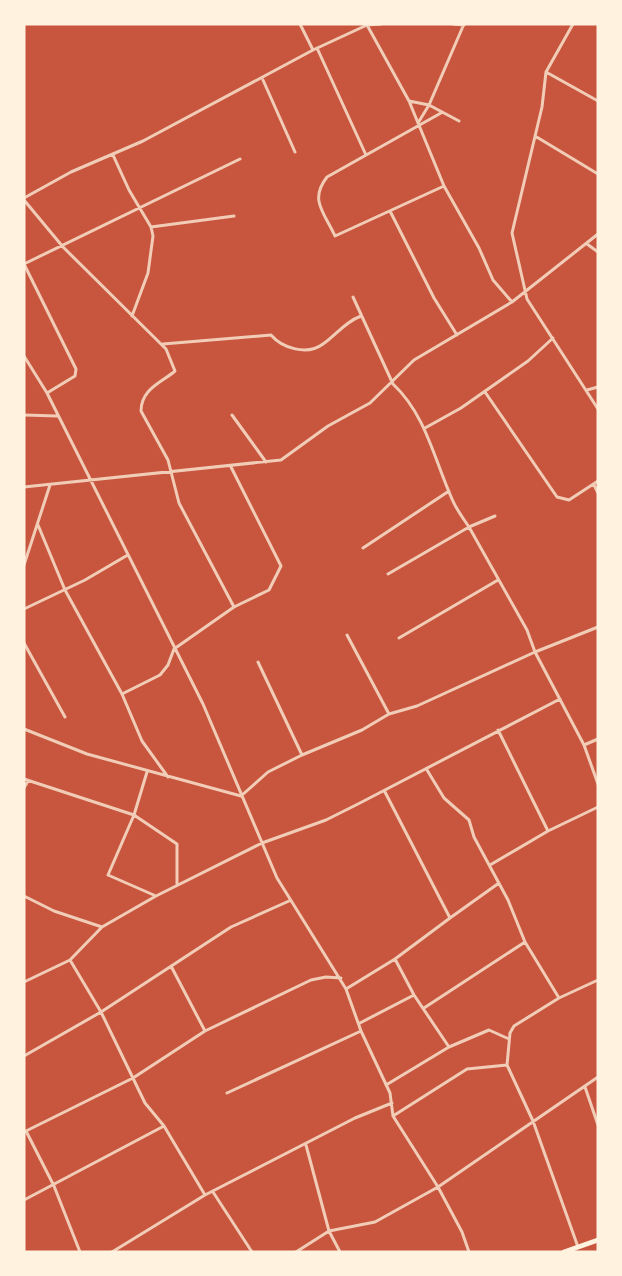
<svg xmlns="http://www.w3.org/2000/svg" width="622" height="1276" font-family="Helvetica,sans-serif">
	<style>
		.lines { fill: none; stroke-linecap: round; stroke-linejoin: round }
		.minor { stroke: #f1ccb7; stroke-width: 3 }
		.trunk { stroke: #fff3e0; stroke-width: 5 }
	</style>
	<rect width="100%" height="100%" fill="#c8553d"/>
	<g class="lines">
		<!-- minor -->
		<path class="minor" d="M300,24L313,50
			M453,24L464,25
			M573,24L546,72L542,107L512,233L527,299L598,409
			M367,25L409,101L444,186L479,248L493,280L512,302
			M317,48L366,155
			M546,72L598,101
			M263,80L295,152
			M409,101L429,105L459,121
			M441,113L327,177C309,200 324,212 335,236L444,186
			M418,123L429,105L464,24
			M535,136L598,174
			M113,155L129,190L151,227L153,236L148,273L132,316
			M24,198L71,172L143,141L313,50L367,25L381,24
			M24,200L63,247L166,349L175,371C161,383 141,389 141,411L168,460L179,503L234,607
			M390,211L434,298L457,335
			M151,227L234,216
			M587,244L598,252
			M24,264L240,159
			M24,264L76,369L75,376L47,393
			M353,297L393,384C426,415 434,459 452,499C456,509 463,518 469,527L495,516
			M163,344L271,335C282,348 307,356 323,344C337,334 345,322 361,316
			M24,356L47,393L203,704L277,878L346,989L361,1031L390,1093L393,1116L438,1187L462,1232L469,1252
			M587,390L598,387
			M485,392L557,497L569,500L598,481
			M24,415L57,416
			M232,415L266,462
			M425,428L461,408L528,361L553,338
			M594,485L598,493
			M24,487L281,460L328,426L370,403L414,360L512,302L598,234
			M38,525L65,590L122,694
			M363,548L449,491
			M24,565L50,485
			M388,574L469,527L527,630L535,652L584,745L598,784
			M24,609L85,580L126,556
			M347,635L389,714
			M399,638L498,580
			M24,643L65,717
			M258,662L302,755
			M24,729L87,754L241,796L268,772L302,755L362,730L389,714L417,706L535,652L598,627
			M498,730L548,831L598,807
			M584,745L598,739
			M427,770L444,798L469,820L474,837L508,900L525,942L559,998L598,980
			M147,772L134,815L108,875L156,896
			M168,777L142,741L122,694L160,675L168,665L174,649L234,607L269,590L281,566L231,467
			M24,779L134,815L177,844V885
			M24,788L28,781
			M490,865L548,831
			M24,896L54,911L102,927
			M450,918L499,883
			M70,960L101,1012L145,1103L164,1126L205,1195
			M171,966L205,1031
			M24,982L70,960L102,927L156,896L262,843L326,820L358,804L560,699
			M346,989L395,959L450,918L385,792
			M424,1008L525,942
			M360,1023L414,995
			M449,1047L489,1030L509,1039
			M24,1056L101,1012L231,927L289,901
			M507,1065L510,1033L514,1026L559,998
			M386,1085L449,1047L414,995L395,959
			M585,1087L598,1125
			M227,1093L361,1031
			M393,1116L467,1069L507,1065L533,1121L578,1247
			M26,1131L54,1186L80,1252
			M24,1132L133,1078L205,1031L311,980L326,977L341,978
			M306,1145L329,1231L340,1252
			M213,1192L252,1252
			M24,1200L164,1126
			M112,1252L205,1195L355,1118L392,1103
			M296,1252L329,1231L375,1222L438,1187L598,1077"/>
		<!-- trunk -->
		<path class="trunk" d="M564,1252L598,1240"/>
	</g>
	<!-- border -->
	<rect width="622" height="1276" fill="none" stroke="#fff3e0" stroke-width="51"/>
</svg>
